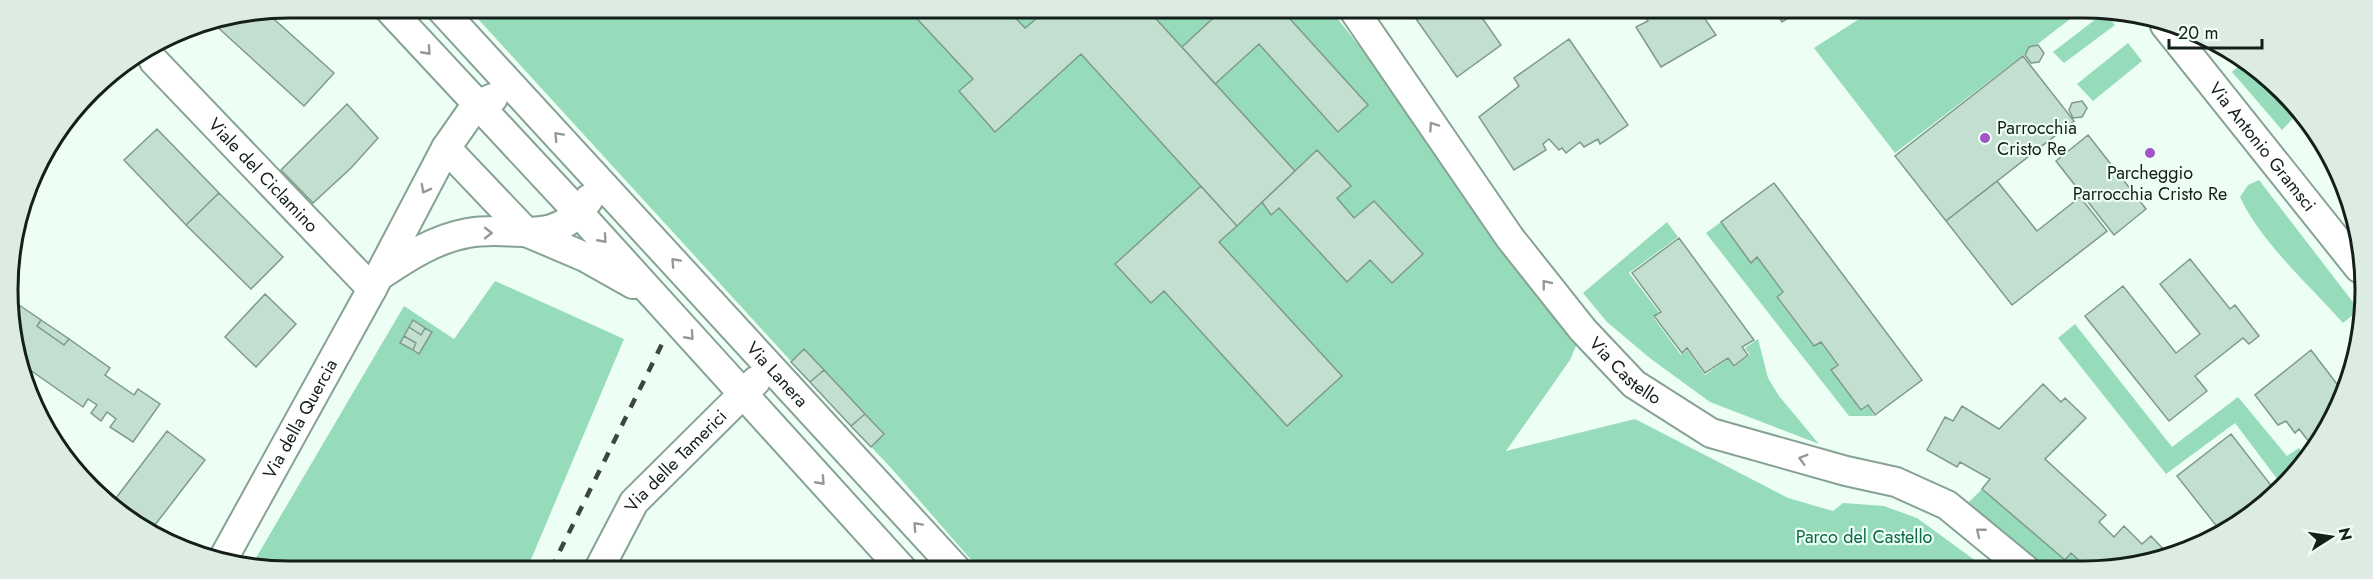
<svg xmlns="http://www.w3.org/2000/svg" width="2373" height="579" font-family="Jost,sans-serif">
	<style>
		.green { fill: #96dcba }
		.building { fill: #c2dfd0; stroke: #7f9a8c; stroke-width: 1.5 }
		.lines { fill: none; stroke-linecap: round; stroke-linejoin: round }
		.street-casing { stroke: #87a294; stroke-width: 32 }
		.street { stroke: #fff; stroke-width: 28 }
		.rail { stroke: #3a4640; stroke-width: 4.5; stroke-dasharray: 10 10; stroke-linecap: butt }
		.oneway { stroke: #959a98 }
		.poi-dot { fill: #a054c7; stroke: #edfef5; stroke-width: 2 }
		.labels { text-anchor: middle; stroke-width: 4.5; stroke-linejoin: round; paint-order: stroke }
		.poi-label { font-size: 18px; fill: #141f1a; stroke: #edfef5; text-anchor: start }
		.street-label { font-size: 18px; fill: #141f1a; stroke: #edfef5 }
		.park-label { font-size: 18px; fill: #0d6848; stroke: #edfef5 }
		.rim { fill: none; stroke: #141f1a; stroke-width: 3 }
	</style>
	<rect width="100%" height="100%" fill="#edfef5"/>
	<!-- green -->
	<path class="green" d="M468,8L1330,9L1583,330L1570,360L1506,451L1635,419L1788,498L1833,511L1843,503L1884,506L1917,518L1987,569H979L892,469L810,382Z
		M1873,10H2082L1895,153L1814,48Z
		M2105,12L2115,25L2064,63L2053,52Z
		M2128,43L2142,61L2093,101L2077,84Z
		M2243,62L2300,111L2282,130L2232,72Z
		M2259,180L2359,310L2343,323C2309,284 2262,244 2240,197L2248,185Z
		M1667,222L1678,237L1629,273L1659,312L1653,317L1681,355L1687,350L1705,375L1728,359L1734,367L1750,355L1745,348L1758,339L1768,378L1779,396L1819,444L1710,402L1651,359L1607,322L1583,293Z
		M1721,222L1751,263L1757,258L1782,292L1776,297L1813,346L1820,342L1837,365L1831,370L1861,411L1868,406L1874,416H1849L1706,233Z
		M495,281L624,339L527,569L250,568L404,306L454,339Z
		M2075,324L2172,447L2238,397L2287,456L2299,448L2306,456L2293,475L2281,484L2235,423L2166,474L2058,338Z
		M1982,489L2064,559L2071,553L2088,569H2046L1968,503Z"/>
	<!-- building -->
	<path class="building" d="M907,8H1006L1025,28L1048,9H1147L1295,171L1237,226L1081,54L995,132L959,91L973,79Z
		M1223,9H1281L1368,105L1338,132L1259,44L1215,84L1182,47Z
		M1409,9H1476L1501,45L1457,77Z
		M1526,9H1545L1533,18Z
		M1641,9H1708L1711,15L1705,19L1716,35L1661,67L1636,27L1648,21Z
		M1774,9L1801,10L1782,22Z
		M266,12L334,73L304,106L213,23Z
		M1569,39L1628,125L1600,144L1598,139L1584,147L1580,142L1566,153L1562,148L1559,150L1549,139L1543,144L1546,150L1514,170L1479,117L1519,86L1514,78Z
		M2038,45L2044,53L2039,62L2031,63L2025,55L2029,47Z
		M2023,56L2074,121L1946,221L1895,156Z
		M2082,101L2087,108L2082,117L2073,118L2069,110L2072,103Z
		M347,104L378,138L351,168L313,203L281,170Z
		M157,129L219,193L186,225L124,160Z
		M2088,135L2146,209L2114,235L2056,161Z
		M1317,150L1351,186L1337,198L1354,218L1374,201L1423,254L1392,283L1370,260L1347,282L1279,208L1271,215L1262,202Z
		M1997,181L2037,231L2080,197L2107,231L2012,305L1946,221Z
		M1774,183L1922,380L1875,415L1868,405L1861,410L1831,370L1838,365L1821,342L1814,346L1777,297L1783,292L1757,257L1751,263L1721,222Z
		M1201,186L1237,226L1219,242L1342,376L1287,426L1164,291L1151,303L1115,264Z
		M219,193L283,257L251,289L186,225Z
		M1679,238L1754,340L1742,347L1748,355L1734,366L1728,358L1705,373L1687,348L1682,353L1654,316L1661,312L1632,273Z
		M2190,259L2230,309L2235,305L2259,336L2249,344L2243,338L2195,376L2207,391L2169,421L2085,316L2123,286L2176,353L2200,334L2160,284Z
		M265,294L296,324L256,367L225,337Z
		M19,305L41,320L37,326L64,345L69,339L110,368L105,375L134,395L138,389L160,404L133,442L110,427L116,419L107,412L101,421L91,413L97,405L88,399L83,407L23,365L24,363L17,358L12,315Z
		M41,320L69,339L64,345L37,326Z
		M413,320L425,328L421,335L409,327Z
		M409,327L421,335L425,328L432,332L419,354L413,350L416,343L404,336Z
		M404,336L416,343L413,350L400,343Z
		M804,349L824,370L810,382L791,362Z
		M2311,350L2343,392L2336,415L2313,447L2299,429L2295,433L2286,421L2278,425L2255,395Z
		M824,370L865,414L851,426L810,382Z
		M2043,384L2061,402L2065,398L2086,418L2045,459L2106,515L2099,522L2114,537L2124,526L2142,544L2151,536L2166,552L2162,556L2120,569H2088L2071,553L2065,560L1982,489L1990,479L1960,462L1957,467L1927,450L1945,417L1953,421L1962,406L1999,429Z
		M865,414L884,434L871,447L851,426Z
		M167,431L205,460L148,534L113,502Z
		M2231,434L2277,493L2222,533L2177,476Z"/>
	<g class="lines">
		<!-- street casing -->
		<g class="street-casing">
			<g id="street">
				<path d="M388,8L578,212L902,569"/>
				<path id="s1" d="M440,8L956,569"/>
				<path id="s2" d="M1353,9L1510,238L1583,330L1634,384L1711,433L1846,471L1896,482L1947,505L2025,569"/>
				<path id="s3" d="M2165,25L2359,268"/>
				<path id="s4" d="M154,61L372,289"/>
				<path d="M446,148L526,232L585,257L633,284"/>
				<path d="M382,274C409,256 435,239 468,233C515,224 555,250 589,199"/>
				<path id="s5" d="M223,559L372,289L446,148L476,105L493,98"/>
				<path id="s6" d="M599,569L634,502L756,381"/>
			</g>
		</g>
		<!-- street -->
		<use href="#street" class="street"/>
		<!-- rail -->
		<path class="rail" d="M551,569L663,342"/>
	</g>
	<!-- one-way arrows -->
	<defs><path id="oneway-chevron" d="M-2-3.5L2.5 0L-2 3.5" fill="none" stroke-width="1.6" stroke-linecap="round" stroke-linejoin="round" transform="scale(1.5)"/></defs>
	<g class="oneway">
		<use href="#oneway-chevron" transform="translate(427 51) rotate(48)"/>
		<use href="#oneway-chevron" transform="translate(1433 126) rotate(-124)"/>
		<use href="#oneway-chevron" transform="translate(558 136) rotate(-133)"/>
		<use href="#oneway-chevron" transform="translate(425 189) rotate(118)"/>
		<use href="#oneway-chevron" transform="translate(488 233)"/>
		<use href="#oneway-chevron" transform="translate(603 239) rotate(48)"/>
		<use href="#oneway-chevron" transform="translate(675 262) rotate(-133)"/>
		<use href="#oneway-chevron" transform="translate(1546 284) rotate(-129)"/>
		<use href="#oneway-chevron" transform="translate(690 336) rotate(48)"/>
		<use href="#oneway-chevron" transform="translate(1803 459) rotate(-164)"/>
		<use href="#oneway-chevron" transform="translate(821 481) rotate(48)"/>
		<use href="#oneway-chevron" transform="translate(917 526) rotate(-133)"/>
		<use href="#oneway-chevron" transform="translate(1980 532) rotate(-141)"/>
	</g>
	<!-- markers -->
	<g class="poi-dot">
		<circle cx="1985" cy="138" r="6"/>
		<circle cx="2150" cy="153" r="6"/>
	</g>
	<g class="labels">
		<!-- poi labels -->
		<g class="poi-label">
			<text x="1997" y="134">Parrocchia<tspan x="1997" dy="21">Cristo Re</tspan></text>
			<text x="2150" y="179" text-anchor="middle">Parcheggio<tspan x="2150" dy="21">Parrocchia Cristo Re</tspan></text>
		</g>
		<!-- street labels -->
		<g class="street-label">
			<text dy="6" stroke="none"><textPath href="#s3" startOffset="156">Via Antonio Gramsci</textPath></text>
			<text dy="6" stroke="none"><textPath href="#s4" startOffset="158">Viale del Ciclamino</textPath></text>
			<text dy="6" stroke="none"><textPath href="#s2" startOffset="454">Via Castello</textPath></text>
			<text dy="6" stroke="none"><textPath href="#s1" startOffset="498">Via Lanera</textPath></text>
			<text dy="6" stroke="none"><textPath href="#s5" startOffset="160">Via della Quercia</textPath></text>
			<text dy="6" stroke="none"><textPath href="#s6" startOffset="134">Via delle Tamerici</textPath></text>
		</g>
		<!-- park labels -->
		<g class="park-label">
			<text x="1864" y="543">Parco del Castello</text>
		</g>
	</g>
	<!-- crop -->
	<path d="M0 0H2373V579H0ZM289 18H2084A271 271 0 0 1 2355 289V290A271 271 0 0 1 2084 561H289A271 271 0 0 1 18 290V289A271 271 0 0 1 289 18Z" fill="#dcece3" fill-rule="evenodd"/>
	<path class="rim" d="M289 18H2084A271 271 0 0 1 2355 289V290A271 271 0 0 1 2084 561H289A271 271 0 0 1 18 290V289A271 271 0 0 1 289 18Z"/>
	<!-- north arrow -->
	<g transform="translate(2331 537) rotate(78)" stroke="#edfef5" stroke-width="4.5" paint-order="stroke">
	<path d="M0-4.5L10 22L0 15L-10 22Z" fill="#141f1a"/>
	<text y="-9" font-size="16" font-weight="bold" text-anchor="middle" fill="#141f1a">N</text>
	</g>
	<!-- scale -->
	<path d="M2169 39v9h93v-9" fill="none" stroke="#141f1a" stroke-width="3"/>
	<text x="2178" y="39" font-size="18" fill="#141f1a" stroke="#edfef5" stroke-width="4.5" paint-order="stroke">20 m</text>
</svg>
